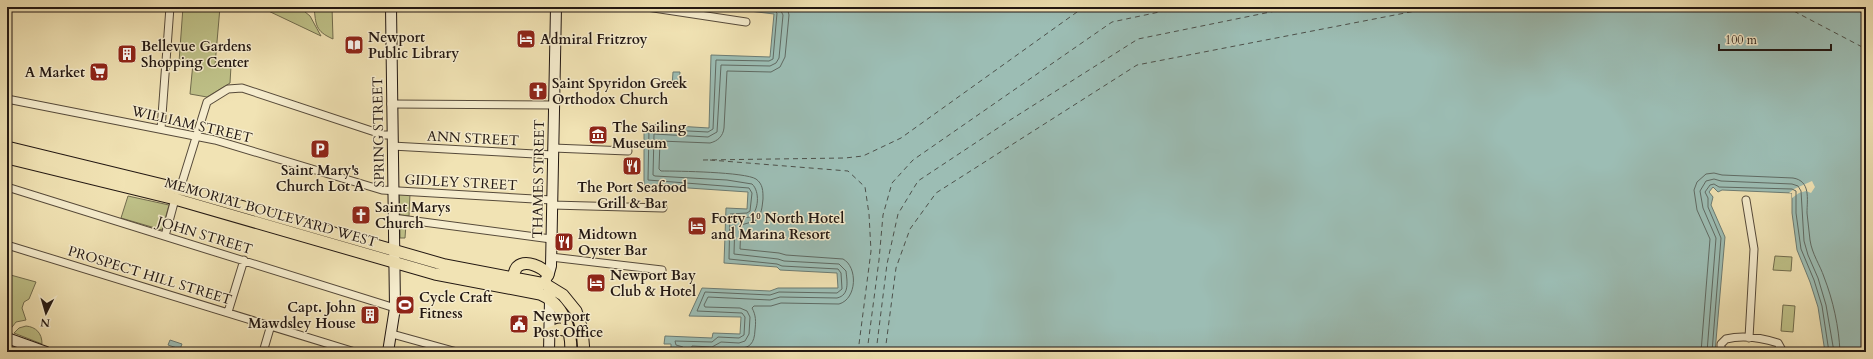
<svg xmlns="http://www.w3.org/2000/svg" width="1873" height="359" font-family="Cardo,serif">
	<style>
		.green { fill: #bfc289; stroke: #706c4e }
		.water { fill: #9cbdb4; stroke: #6b7b73 }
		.pier { fill: #f1e3b4 }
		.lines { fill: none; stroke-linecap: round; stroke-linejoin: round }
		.shore { stroke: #5f6a63; stroke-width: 1 }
		.ferry { stroke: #4d514b; stroke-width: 1; stroke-dasharray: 5 4; stroke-linecap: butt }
		.street-casing { stroke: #564a3a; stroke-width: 9 }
		.secondary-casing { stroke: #221712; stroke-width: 12 }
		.primary-casing { stroke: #221712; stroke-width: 13 }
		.street { stroke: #f6edce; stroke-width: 7 }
		.secondary { stroke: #f6edce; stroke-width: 10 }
		.primary { stroke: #f1e3b4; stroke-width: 11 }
		.labels { text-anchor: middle; stroke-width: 3; stroke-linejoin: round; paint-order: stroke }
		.poi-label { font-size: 14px; font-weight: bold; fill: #221712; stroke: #f6edce; text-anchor: start }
		.street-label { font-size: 14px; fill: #221712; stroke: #f6edce }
	</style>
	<rect width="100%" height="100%" fill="#f1e3b4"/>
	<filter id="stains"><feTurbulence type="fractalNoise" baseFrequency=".005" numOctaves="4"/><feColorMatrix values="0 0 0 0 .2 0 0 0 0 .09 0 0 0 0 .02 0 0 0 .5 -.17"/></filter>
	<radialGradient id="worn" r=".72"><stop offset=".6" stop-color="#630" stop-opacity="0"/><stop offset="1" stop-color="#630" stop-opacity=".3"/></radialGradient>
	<!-- green -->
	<path class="green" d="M183,7H220L215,65L231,66L230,83L207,97L190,94L193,63L179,62Z
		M260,7H299L310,16L321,36Z
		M314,7H332L333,39C315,31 316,25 314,7Z
		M399,193L410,194L409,216L400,215Z
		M128,196L169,205L162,230L121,218Z
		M400,223L406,224L405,238H400Z
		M1775,256L1792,257L1791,271L1773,270Z
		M7,274L36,282L29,299L24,302L22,308L26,320L16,322L9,331H7Z
		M1783,305L1795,306L1793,332L1781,331Z
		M26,326C36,327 42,333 42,344L14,333L19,328Z
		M7,345L25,352H7Z"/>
	<!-- water -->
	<path class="water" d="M716,7H1866V352H1825L1818,307L1810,282L1797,250L1792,213V193L1722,190L1718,192L1713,187L1709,192L1713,197L1711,205L1725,237L1715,352H715L671,349V344H664L665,336L712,338L713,333L740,334L741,317L689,316L702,288L770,291L778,288H838L837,273L780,270L777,267L724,263L726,208L747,209L748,192L644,185V124L709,128L711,55L770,57L774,14Z
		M673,72H680L679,86H672Z
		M170,340L182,344L180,349L168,345Z"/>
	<!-- pier -->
	<path class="pier" d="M1812,181L1815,187L1811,193L1806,191L1799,193L1792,198V193H1789L1794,189Z"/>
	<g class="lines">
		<!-- shore -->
		<path class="shore" d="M685,352L683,347L676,345L675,341L712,342L718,337L739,338L744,335L745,317L742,313L697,311L705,292L770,295L779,292L837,293L842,289L841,273L838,269L782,266L777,264L729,259L730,214L747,213L750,211L752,193L749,188L648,180L649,129L708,132L713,129L716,60L769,61L773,59L777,13L774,10L751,7
			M690,352L692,346L712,347L721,342L739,343L745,341L749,334L750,317L747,311L740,308L705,307L704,305L708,297L770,300L780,297L837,298C850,295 847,281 846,271L839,264L784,261L778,259L734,254L735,219L750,217C759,211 760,191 752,184L727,180L655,176L653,175L654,134L708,137L717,132L721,65L770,66L776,63L779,58L783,15L779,7
			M718,352C733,343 754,358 755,330C756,322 756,315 752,308L754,306H771L781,303L839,304C857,299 858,267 843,259L786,255L779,253L740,249L741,225L755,221C762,215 762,207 763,199C763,191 763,184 756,179C745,172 678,171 661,171L659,169L660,141L710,143C718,141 723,136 724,128L727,71L771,72L780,67L785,57L789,15L787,7
			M1701,352L1710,239L1697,210L1694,190L1697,182L1706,174L1714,173L1722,175L1793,178C1811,181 1807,199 1807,213C1808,222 1809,231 1810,240C1812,254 1820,265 1824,277C1833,300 1839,327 1840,352
			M1707,352L1716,238L1703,208L1700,191L1706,181L1714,179L1721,181L1792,184L1798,186L1801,191L1804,241L1808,255L1818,278L1826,305L1834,352
			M1712,352L1721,238L1708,207V198L1705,192L1710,185L1714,184L1719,187L1792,189L1796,191V213L1801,249L1814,280L1822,306L1829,352"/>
		<!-- ferry -->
		<path class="ferry" d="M1786,7L1866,49
			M1851,7L1866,15
			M703,160L845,158L863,156L901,138L1084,7
			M710,160L848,171L865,187L869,214L871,251L858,352
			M867,352L879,260L883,215L892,183L913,160L1112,22L1183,7
			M876,352L887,264L898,214L918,181L1007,122L1138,39L1295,7
			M885,352L896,268L910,229L936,193L1137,65L1436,7"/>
		<!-- street casing -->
		<g class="street-casing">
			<path id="street" d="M647,7L746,22
				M7,99L215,140L382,190L552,200
				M391,104L554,105
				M161,129L170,7
				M392,146L553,155
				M553,148L628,151
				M7,187L395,308
				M180,189L207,102L228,89L242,88L384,135H392
				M1746,200L1754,249L1749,338
				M552,205L663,208
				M393,218L551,239
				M165,236L175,199
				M7,245L355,352
				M551,257L662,270
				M228,312L244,260
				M392,334L457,352
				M263,352L271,325
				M1721,352V344L1726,339C1743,335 1762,338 1778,343L1783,352"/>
		</g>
		<!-- secondary casing -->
		<g class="secondary-casing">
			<path id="secondary" d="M545,281L549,273L551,266L556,7
				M7,338L46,352
				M388,352L395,308L391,7
				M549,352L550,299"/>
		</g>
		<!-- primary casing -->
		<g class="primary-casing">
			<path id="primary" d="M7,147L188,191L445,265L545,284L563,295L576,311L582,329L584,352
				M7,158L175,199L435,274L540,294C564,304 571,329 571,352
				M512,286C513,280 513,272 517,267C526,259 543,267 548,275
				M549,333L559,329L575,332"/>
		</g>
		<!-- street -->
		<use href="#street" class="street"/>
		<!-- secondary -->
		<use href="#secondary" class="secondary"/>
		<!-- primary -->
		<use href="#primary" class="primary"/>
	</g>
	<!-- icons -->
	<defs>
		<g id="hotel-square" transform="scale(1)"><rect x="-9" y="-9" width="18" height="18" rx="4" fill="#8f2418" stroke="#f6edce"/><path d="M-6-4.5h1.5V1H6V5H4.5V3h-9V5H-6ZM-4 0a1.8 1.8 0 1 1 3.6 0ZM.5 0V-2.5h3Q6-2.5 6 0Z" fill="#fff"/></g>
		<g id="library-square" transform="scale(1)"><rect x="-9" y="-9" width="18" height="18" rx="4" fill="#8f2418" stroke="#f6edce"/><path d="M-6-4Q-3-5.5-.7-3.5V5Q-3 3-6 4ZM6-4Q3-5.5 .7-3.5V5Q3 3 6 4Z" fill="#fff"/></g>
		<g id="building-square" transform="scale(1)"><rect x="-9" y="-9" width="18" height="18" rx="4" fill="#8f2418" stroke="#f6edce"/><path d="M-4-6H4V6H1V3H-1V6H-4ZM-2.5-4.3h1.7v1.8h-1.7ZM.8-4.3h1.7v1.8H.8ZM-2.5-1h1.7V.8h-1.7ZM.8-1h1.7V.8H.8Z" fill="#fff"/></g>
		<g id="supermarket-square" transform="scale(1)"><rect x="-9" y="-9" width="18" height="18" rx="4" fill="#8f2418" stroke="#f6edce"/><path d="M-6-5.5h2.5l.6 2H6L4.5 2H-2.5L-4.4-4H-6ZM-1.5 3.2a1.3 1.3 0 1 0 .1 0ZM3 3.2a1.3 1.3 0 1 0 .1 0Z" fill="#fff"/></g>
		<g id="church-square" transform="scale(1)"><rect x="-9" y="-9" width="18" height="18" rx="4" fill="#8f2418" stroke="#f6edce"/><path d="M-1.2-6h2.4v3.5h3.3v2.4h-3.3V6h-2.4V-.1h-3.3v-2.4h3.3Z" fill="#fff"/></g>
		<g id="museum-square" transform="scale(1)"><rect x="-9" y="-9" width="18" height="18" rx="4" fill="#8f2418" stroke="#f6edce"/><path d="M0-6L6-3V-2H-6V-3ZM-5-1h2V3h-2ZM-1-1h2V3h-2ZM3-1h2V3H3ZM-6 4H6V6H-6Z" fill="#fff"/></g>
		<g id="parking-square" transform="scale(1)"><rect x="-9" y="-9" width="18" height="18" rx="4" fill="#8f2418" stroke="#f6edce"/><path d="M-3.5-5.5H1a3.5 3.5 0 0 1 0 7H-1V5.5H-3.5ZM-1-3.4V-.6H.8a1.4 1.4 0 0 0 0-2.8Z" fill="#fff"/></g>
		<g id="restaurant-square" transform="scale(1)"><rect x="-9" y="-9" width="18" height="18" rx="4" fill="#8f2418" stroke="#f6edce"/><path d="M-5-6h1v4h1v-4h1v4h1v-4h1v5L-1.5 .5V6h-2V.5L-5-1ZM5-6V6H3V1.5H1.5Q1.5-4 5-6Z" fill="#fff"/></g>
		<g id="stadium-square" transform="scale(1)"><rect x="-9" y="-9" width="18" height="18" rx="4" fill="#8f2418" stroke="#f6edce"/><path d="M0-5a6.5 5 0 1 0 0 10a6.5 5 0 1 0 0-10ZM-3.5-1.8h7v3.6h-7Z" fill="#fff"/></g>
		<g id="civic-square" transform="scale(1)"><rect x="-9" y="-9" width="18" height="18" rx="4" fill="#8f2418" stroke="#f6edce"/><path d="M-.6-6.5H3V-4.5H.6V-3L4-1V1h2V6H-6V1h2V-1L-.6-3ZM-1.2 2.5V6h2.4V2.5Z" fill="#fff"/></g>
	</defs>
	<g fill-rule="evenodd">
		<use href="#hotel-square" x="526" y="39"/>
		<use href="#library-square" x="354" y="45"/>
		<use href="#building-square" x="127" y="54"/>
		<use href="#supermarket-square" x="99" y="72"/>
		<use href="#church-square" x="538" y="91"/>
		<use href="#museum-square" x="598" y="135"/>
		<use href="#parking-square" x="320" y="149"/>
		<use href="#restaurant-square" x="632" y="166"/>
		<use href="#church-square" x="361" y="215"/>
		<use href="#hotel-square" x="697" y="226"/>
		<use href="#restaurant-square" x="564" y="242"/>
		<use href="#hotel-square" x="596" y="283"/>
		<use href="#stadium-square" x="405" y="305"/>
		<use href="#building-square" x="370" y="315"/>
		<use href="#civic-square" x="519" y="324"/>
	</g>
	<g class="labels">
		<!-- poi labels -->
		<g class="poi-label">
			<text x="368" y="42">Newport<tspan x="368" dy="16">Public Library</tspan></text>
			<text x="540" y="44">Admiral Fritzroy</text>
			<text x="141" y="51">Bellevue Gardens<tspan x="141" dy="16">Shopping Center</tspan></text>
			<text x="85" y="77" text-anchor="end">A Market</text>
			<text x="552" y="88">Saint Spyridon Greek<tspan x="552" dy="16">Orthodox Church</tspan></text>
			<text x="612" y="132">The Sailing<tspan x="612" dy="16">Museum</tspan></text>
			<text x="320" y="175" text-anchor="middle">Saint Mary's<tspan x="320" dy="16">Church Lot A</tspan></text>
			<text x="632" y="192" text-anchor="middle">The Port Seafood<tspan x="632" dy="16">Grill &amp; Bar</tspan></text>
			<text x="375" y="212">Saint Marys<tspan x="375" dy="16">Church</tspan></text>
			<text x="711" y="223">Forty 1⁰ North Hotel<tspan x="711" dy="16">and Marina Resort</tspan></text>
			<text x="578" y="239">Midtown<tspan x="578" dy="16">Oyster Bar</tspan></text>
			<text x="610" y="280">Newport Bay<tspan x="610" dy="16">Club &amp; Hotel</tspan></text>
			<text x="419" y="302">Cycle Craft<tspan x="419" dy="16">Fitness</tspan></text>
			<text x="356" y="312" text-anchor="end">Capt. John<tspan x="356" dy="16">Mawdsley House</tspan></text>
			<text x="533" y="321">Newport<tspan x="533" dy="16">Post Office</tspan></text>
		</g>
		<!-- street labels -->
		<g class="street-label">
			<text transform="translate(192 124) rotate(13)" y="5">WILLIAM STREET</text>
			<text transform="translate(378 132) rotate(-91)" y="5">SPRING STREET</text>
			<text transform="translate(473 138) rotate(3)" y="5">ANN STREET</text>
			<text transform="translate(538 179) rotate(-89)" y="5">THAMES STREET</text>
			<text transform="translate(461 182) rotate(3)" y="5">GIDLEY STREET</text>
			<text transform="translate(271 212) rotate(16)" y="5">MEMORIAL BOULEVARD WEST</text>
			<text transform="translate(205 235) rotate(17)" y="5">JOHN STREET</text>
			<text transform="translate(150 275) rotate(17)" y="5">PROSPECT HILL STREET</text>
		</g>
	</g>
	<!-- margin -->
	<rect width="1873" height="359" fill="none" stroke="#f1e3b4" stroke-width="24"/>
	<rect x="8" y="8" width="1857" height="343" fill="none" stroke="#221712" stroke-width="2"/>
	<rect x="12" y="12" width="1849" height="335" fill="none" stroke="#221712"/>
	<!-- north arrow -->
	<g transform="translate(46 313) rotate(185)" stroke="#f6edce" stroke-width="3" paint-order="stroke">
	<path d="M0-3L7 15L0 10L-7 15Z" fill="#221712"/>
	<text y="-6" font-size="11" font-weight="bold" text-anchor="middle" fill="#221712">N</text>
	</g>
	<!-- scale -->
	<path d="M1719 44v6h112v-6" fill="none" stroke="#221712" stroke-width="2"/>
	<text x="1725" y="44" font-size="12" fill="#221712" stroke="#f6edce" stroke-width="3" paint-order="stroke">100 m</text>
	<rect width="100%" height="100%" filter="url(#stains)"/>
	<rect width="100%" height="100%" fill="url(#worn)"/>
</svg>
